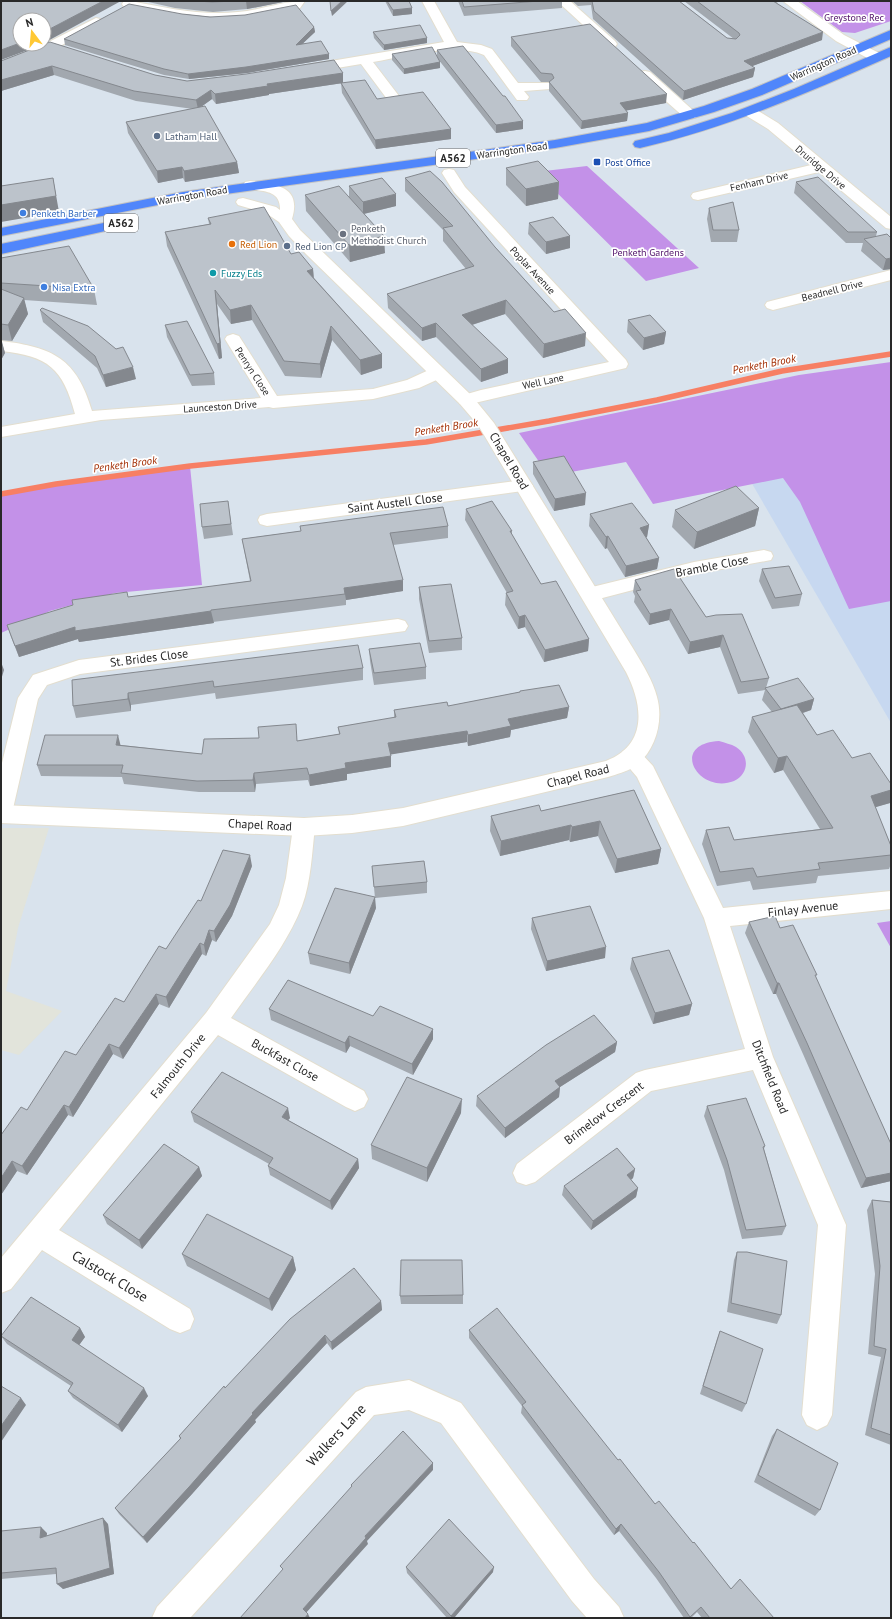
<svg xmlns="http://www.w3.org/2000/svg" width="892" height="1619" font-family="'PT Sans',sans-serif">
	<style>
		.industrial { fill: #e2e4db }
		.education { fill: #c7d8f0 }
		.green { fill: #c391e8 }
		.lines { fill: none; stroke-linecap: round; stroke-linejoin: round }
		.stream { stroke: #f77f64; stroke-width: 5.5 }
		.street-casing { stroke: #e3decf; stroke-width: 2 }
		.secondary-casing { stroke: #e3decf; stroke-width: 2 }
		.primary-casing { stroke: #c3c3c3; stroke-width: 2 }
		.street { fill: #fff; fill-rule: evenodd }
		.secondary { fill: #fff; fill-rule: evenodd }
		.primary { fill: #5086fb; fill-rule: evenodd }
		.wall { fill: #a2a8af }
		.shaded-wall { fill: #84888e }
		.building { fill: #bcc3cb; stroke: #84888e }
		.service-dot { fill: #5c6f8a; stroke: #fff; stroke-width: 1.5 }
		.transit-dot { fill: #1a4fb4; stroke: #fff; stroke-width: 1.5 }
		.shop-dot { fill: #3f7fe0; stroke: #fff; stroke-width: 1.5 }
		.worship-dot { fill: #6b7280; stroke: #fff; stroke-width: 1.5 }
		.food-dot { fill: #e8710a; stroke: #fff; stroke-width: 1.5 }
		.culture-dot { fill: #0f9aa8; stroke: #fff; stroke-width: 1.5 }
		.labels { text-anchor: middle; stroke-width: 3.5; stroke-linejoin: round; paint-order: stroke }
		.far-park-label { font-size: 10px; fill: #52146b; stroke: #fff }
		.far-street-label { font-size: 10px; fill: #292929; stroke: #fff }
		.far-service-label { font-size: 10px; fill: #4e5e75; stroke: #fff; text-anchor: start }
		.far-transit-label { font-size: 10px; fill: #164399; stroke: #fff; text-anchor: start }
		.far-shop-label { font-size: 10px; fill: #366cbe; stroke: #fff; text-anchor: start }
		.far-worship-label { font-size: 10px; fill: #5b616d; stroke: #fff; text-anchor: start }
		.far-food-label { font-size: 10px; fill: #c56008; stroke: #fff; text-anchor: start }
		.far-culture-label { font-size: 10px; fill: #0d838f; stroke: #fff; text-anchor: start }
		.shield { fill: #fff; stroke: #696969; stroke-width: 1 }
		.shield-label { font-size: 11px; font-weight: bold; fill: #292929 }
		.far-water-label { font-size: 11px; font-style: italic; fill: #a32d03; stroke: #fff }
		.street-label { font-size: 12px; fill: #292929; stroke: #fff }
		.near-street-label { font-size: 14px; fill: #292929; stroke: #fff }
	</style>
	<rect width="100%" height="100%" fill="#d9e3ed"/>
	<!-- industrial -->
	<path class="industrial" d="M1,828H49L18,928L6,991L62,1011L19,1055L1,1050Z"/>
	<!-- education -->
	<path class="education" d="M891,446V723L733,451Z"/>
	<!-- green -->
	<path class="green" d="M800,1H891V21L855,33L842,32Z
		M587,166L699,268L646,281L536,172Z
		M891,362V601L849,609L800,502L783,478L653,504L626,462L549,476L519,433L799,375Z
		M190,466L202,585L115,593L50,611L1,633V494L56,484Z
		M719,741C725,743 731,744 736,747C750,756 749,774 734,781C699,795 668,744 719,741Z
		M891,921V948L877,923Z"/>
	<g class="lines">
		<!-- stream -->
		<path class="stream" d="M1,494L56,484L190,466L426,442L549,421L657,400L782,371L891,354"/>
		<!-- street casing -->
		<g class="street-casing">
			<path id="street" d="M124,1H131C167,8 202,16 238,12C261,10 283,1 305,1L300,8L296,9C272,14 248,20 224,21C190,22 156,15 124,7L122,4Z
				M422,1H434L457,42L481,45L492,49L518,83H550L552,86L550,89L524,91L529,97L527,100H517L484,55C454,42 404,57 373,62L399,96L397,99H387L361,64L307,73L302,72L301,69L302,66L307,65L444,42Z
				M557,1H570L615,41L617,44L615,47H607Z
				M96,18L100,19L102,22L100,25L45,54L1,70V62L37,48Z
				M645,71L650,72L695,112L697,115L695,118H685L640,78L639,75L640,72Z
				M750,108L755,109L778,123L891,217V229L886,228L819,172L698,200L693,199L691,196L693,193L811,165L768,129L745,115L743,112L745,109Z
				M449,169L454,170L465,187L626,360L628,364L626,368L466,405L460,404L458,400L460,396L481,390L609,362L454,192L442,173L444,170Z
				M891,270V280L773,310L767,308L765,305L767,302Z
				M233,334L239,336L277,396L373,389L407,380L431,369L437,368L443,369L445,373L443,377L419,388L373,399L273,408L269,407L101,420L1,437V427L75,414C63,368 48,356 1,351V341C53,347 77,359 92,411L261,398L225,339L227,336Z
				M524,480L530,482L533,486L530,490L267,526L260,524L258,520L260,516L267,514Z
				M764,550L771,552L773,556L771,560L694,574L591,601L584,599L581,594L584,589L694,562Z
				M398,619L405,621L408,626L405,631L80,674L47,685L38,699L12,813L9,819L1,822V767L18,698L33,675L79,660Z
				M631,749L639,751L653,766L723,908L891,891V909L730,926L773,1057L846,1225L832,1415L827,1425L817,1430L807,1425L802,1415L818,1225L753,1070L651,1091L535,1182L526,1185L517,1182L513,1173L517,1164L636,1073L645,1070L745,1049L704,918L637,777L620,757L623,751Z
				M304,818L312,821L315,827C312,852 311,882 302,906C286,947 256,982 231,1018L364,1091L368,1099L364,1107L355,1111L346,1107L218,1035L59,1230L190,1309L194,1319L190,1329L180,1333L170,1329L42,1250L11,1289L1,1293V1258L206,1013L270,924L279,905L286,878L293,827L296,821Z
				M409,1380L461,1403L594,1579L619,1607L624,1618H587L572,1601L441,1423L409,1410L374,1415L190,1618H152L157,1607L356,1392L366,1387Z"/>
		</g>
		<!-- secondary casing -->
		<g class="secondary-casing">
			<path id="secondary" d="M783,1H797L844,35L881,54L882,57L881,60H871L836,41Z
				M250,181C276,184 302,186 292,219L300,230L472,396L494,423L634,650C643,665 653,681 657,697C664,722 655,752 634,767C626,772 617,774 608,777L403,826L352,833L304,836L1,823V805L304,818L352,815L403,808L606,761C648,745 643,705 626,672L478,425L460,404L306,254L289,236L279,222L266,213L238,205L236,202L238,199L243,198L276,207L280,210C281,188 260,192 245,188L243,185L245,182Z"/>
		</g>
		<!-- primary casing -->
		<g class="primary-casing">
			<path id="primary" d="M891,30V39L762,95L714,112L649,131L555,148L183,200L1,236V228L183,192L555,140L647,123L704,106L752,89Z
				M891,47V56C808,93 729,127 640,148L635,147L633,144L635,141L669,133L732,113L794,89Z
				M123,219L128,220L130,223L128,226L1,254V244Z"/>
		</g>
		<!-- street -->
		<use href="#street" class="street"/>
		<!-- secondary -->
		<use href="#secondary" class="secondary"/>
		<!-- primary -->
		<use href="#primary" class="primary"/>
	</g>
	<!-- wall -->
	<path class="wall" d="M144,1H288L247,9L213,12L175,8Z
		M385,1H409L412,8V14L393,16Z
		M458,1H562V8L464,16Z
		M572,1H679L727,38L734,39L684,1H778L777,3L822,40L752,66L755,68L753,77L683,100L593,19L591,5L578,6Z
		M182,14L314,27L315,32L303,43L329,59L247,73L189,79L164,75L65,45L64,39Z
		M373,32L427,38V43L384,50L374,38Z
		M511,37L666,103L626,110L628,113L627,121L581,129L549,91V82H541L511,46Z
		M437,50L503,96L523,121V129L496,133L438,59L440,62V68L404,74L392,60V54L437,58Z
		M1,61L155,75L187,81L343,73V83L269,94V95L216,104L212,99L201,107L237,162L239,173L185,182L183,178L158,183L128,133L126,122L193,109L136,101L54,75L1,91Z
		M341,83L377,99L451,129V139L376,149L342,93Z
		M506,168L559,182L558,199L526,206L506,185Z
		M405,178L495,247L554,312L585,346L543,358L505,314L472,325L508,373L481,382L436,337L422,341L388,308L387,294L466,269L443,241V230L405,191Z
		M796,182L877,232L876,236L891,269L883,270L861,251L863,243H846L794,193Z
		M349,186L396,206L364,214L385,253L350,262L306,211L305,195L349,197Z
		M709,208L739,230L737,242H711L707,219Z
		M208,218L291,254L313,269L314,278L382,354V368L361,375L332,340L321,378L285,376L252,320L231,324L217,304L222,358L219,359L167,246L165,232L209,224Z
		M529,223L570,236V248L546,254L528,234Z
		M1,258L94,289L97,305L24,300L28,314L12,341L1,340L5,353L1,360Z
		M40,310L136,379L106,387L97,368L43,322Z
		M628,320L666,332L664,344L643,350L627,332Z
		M165,325L214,373L215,385L192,386L167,337Z
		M533,462L585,505L554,511L533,474Z
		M228,501L233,535L204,539L202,527Z
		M759,508L755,526L694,549L672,527L675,510Z
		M466,509L512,531V535L541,584L589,639L588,651L544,662L525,627L518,629L505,605L506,593H507L465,520Z
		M590,514L649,525L647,537H646L659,558L657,569L625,577L607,548L605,549L589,526Z
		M300,526H448V538L393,545L403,591L346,600V605L213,622L214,623L79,642L78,639L19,657L11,637L7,625L73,605L250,581L242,539L301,531Z
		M762,569L802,594L799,606L772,609L759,581Z
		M635,580L706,617L769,678L766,688L814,699L811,710L803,713L817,735L891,784V800L890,803L875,807L891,846V864L889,869L818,876L816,883L753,890L750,881L717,886L702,844L706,830L734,840L820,829L783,770L774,773L748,732L752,717L772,712L762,700L765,690L738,694L720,647L688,654L669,620L649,625L634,602L635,596L633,592Z
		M419,587L462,638V650L429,653L419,599Z
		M369,649L426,667V679L374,685L370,661Z
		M363,668V680L216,699L215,693L131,705V711L76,718L73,706L72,680Z
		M520,691L569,707L567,718L511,730L510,737L468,746L467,742L391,754V767L347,774V780L310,786L308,780L256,784L255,792H199L124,784L122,777L41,776L37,765L121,745L202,754L259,738L297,736V741L339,734L338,727L394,718V710L448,706L520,692Z
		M634,790L661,849L658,864L615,873L598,836L570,842L569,840L500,856L490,831L491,816L541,811Z
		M252,866L232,916L216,942L212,940L206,956L202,954L169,1008L159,1004L123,1059L113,1054L73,1117L68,1115L27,1175L17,1171L1,1195L27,1110L124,1002L166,949L201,901Z
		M372,866L427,882V893L375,898Z
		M376,908L350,974L310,964L308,953Z
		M532,918L605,958L546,971L531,929Z
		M749,922L780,928L816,978L891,1144V1181L861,1188L803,1054L776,994H773L745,933Z
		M632,958L692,1004L689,1015L653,1024L630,969Z
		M269,1009L373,1016L433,1039L413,1075L350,1046L346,1053L271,1020Z
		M617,1042L615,1052L560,1087L559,1097L505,1138L476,1106L477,1096Z
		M707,1106L765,1146L764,1149L786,1226L782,1235L742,1239L724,1170L704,1116Z
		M191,1112L290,1118L288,1120L358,1159L359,1168L332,1210L270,1175L268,1166L269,1164L194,1122Z
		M461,1113L427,1182L372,1159L371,1145Z
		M199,1167L202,1176L142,1249L107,1224L103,1215Z
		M635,1169L633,1178L631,1180L638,1188L636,1197L591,1230L562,1195L564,1186Z
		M872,1200L891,1202V1445L865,1435L881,1357L868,1354L875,1274L867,1210Z
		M737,1252L781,1315L777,1324L727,1312L734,1260Z
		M182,1254L293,1257L296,1270L272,1311L187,1266Z
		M463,1295V1304H401L400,1296Z
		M381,1301L382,1310L332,1350L327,1343L255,1420L256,1422L192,1494L147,1543L119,1514L115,1508L180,1439L179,1436L225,1388Z
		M80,1328L85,1337L79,1345L148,1396L122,1432L73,1398L68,1391L71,1386L7,1344L1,1336Z
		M469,1330L618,1460L655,1504L693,1543L731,1589L774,1618H702L697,1612L691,1618H684L656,1578L619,1531L614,1535L521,1413L522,1406L469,1338Z
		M720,1331L746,1404L742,1412L700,1394L717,1339Z
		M777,1429L820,1510L815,1516L754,1482L772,1436Z
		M108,1524L114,1574L63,1589L56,1574L1,1579V1531L47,1533L46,1536Z
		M406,1567L493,1572L454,1618H447L407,1573Z"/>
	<!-- shaded-wall -->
	<path class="shaded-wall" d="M103,1H121L44,43V32Z
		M246,1H288L247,9Z
		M342,1H348L332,16L331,11Z
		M412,8V14L393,16V10Z
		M314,27L315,32L296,50V45Z
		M823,32L822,40L742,70L744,61Z
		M427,38V43L384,50V45Z
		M20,43V44H41L36,47L1,60V50Z
		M329,54V59L247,73L189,79L188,74Z
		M440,62V68L404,74V69Z
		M52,66L54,75L1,91V80Z
		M755,68L753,77L683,100L684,91Z
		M343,73V83L269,94V95L216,104L215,94L267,84Z
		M211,90L212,99L198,109L196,100Z
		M667,94L666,103L619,112L620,103Z
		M628,113L627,121L581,129L582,121Z
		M523,121V129L496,133V125Z
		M451,129V139L376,149L375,140Z
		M237,162L239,173L185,182L184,171Z
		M182,167L183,178L158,183L157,171Z
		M53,178L59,212L1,222V205Z
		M559,182L558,199L526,206V189Z
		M396,194V206L363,214V202Z
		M384,236L385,253L350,262L349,245Z
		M570,236V248L546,254V242Z
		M891,258V269L883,270L886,259Z
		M313,269L314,284L307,271Z
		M215,290L217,304L222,358L219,359L217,344Z
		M24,298L28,314L12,341L8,325Z
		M506,300L505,314L462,328V315Z
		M251,305L252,320L231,324L230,310Z
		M436,323V337L422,341V328Z
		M331,326L332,340L321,378L320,364Z
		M666,332L664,344L643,350L644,338Z
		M586,333L585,346L543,358L544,344Z
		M1,338L5,353L1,360Z
		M382,354V368L361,375L360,360Z
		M508,359V373L481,382V369Z
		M133,367L136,379L106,387L103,375Z
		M586,493L585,505L554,511L555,499Z
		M759,508L755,526L694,549L697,532Z
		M649,525L647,537L639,540L640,528Z
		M608,536L607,548L605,549L606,537Z
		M659,558L657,569L625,577L626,566Z
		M403,580V591L346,600L344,588Z
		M671,609L669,620L649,625L650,614Z
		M211,611L214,623L79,642L78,639L19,657L15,646L75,627Z
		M525,615V627L518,629L519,617Z
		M723,635L720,647L688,654L690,642Z
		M589,639L588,651L544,662L545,650Z
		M1,662L4,670L1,680Z
		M128,693L131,705V711L128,699Z
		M814,699L811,710L778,721L781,709Z
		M569,707L567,718L511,730L510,737L468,746V735L508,719Z
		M467,731V742L388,755V743Z
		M118,735L121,747L116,745Z
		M391,756V767L347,774V780L310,786L309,775L345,763Z
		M787,756L783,770L774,773L778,758Z
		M254,773L256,784L255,792L253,780Z
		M891,790V800L890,803L866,810L871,796Z
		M600,821L598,836L570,842L572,827Z
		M571,825L569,840L500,856L501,841Z
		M661,849L658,864L615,873L617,859Z
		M250,855L252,866L232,916L216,942L214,931Z
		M375,897L376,908L350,974L349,963Z
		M209,930L212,940L206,956L204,945Z
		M200,943L202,954L169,1008L166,997Z
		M606,947L605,958L546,971L547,961Z
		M777,983H779L776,994H773Z
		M156,994L159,1004L123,1059L119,1048Z
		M692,1004L689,1015L653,1024L655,1013Z
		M433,1029V1039L413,1075L412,1064Z
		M349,1036L350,1046L346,1053L345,1043Z
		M617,1042L615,1052L560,1087L559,1097L505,1138V1128L555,1081Z
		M109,1044L113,1054L73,1117L69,1107Z
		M462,1099L461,1113L427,1182V1168Z
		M64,1105L68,1115L27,1175L22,1166Z
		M288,1108L290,1118L283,1126L282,1117Z
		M358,1159L359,1168L332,1210L330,1201Z
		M12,1161L17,1171L1,1195V1178Z
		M199,1167L202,1176L142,1249L139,1240Z
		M635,1169L633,1178L625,1184L627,1175Z
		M891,1173V1181L861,1188L866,1178Z
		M638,1188L636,1197L591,1230L593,1221Z
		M293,1257L296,1270L272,1311L269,1299Z
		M381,1301L382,1310L332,1350L331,1342Z
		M80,1328L85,1337L77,1348L72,1340Z
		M325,1335L327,1343L255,1420L256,1422L192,1494L147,1543L143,1537L252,1413Z
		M144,1388L148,1396L122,1432L118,1425Z
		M21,1398L26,1405L1,1442V1426Z
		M433,1463V1470L367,1541L368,1544L305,1614L303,1609L365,1536Z
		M103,1518L108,1524L114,1574L63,1589L57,1584Z
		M621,1524L619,1531L614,1535L616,1529Z
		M41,1527L47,1533L46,1544L40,1538Z
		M494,1567L493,1572L454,1618H451V1616Z
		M308,1614L310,1618H305Z"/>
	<!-- building -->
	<path class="building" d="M1,1H103L44,32V20H20V43L1,50Z
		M197,1H235L212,2Z
		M330,1H342L331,11Z
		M387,1H409L412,8L393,10Z
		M462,1H539L464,7Z
		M592,1H679L727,38L736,39L740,35L739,33L697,1H773L823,32L744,61L755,68L684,91L594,11Z
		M129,4L182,14L210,17L245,15L296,5L314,27L296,45L321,41L329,54L246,67L188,74L164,69L64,39Z
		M590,24L667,94L620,103L628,113L582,121L549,82L554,78L552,74L541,73L511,37Z
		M420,25L427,38L384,45L373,32Z
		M50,42L155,75L187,81L246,74L334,60L343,73L267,84L268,86L215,94L211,90L196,100L134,91L52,66L1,80V61Z
		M463,46L503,96H505L523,121L496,125L437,50Z
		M432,47L440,62L404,69L392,54Z
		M365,80L377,99L423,92L451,129L375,140L341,83Z
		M205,106L237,162L184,171L182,167L157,171L126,122Z
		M538,161L559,182L526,189L506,168Z
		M430,171L442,182L495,247L554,312L565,309L586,333L544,344L506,300L462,315L508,359L481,369L436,323L422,328L387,294L474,266L443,228L453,226L405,178Z
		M818,177L877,232H848L796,182Z
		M53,178L56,196L1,205V186Z
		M382,178L396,194L363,202L349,186Z
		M339,186L384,236L349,245L305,195Z
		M733,202L739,230H713L709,208Z
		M264,207L291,254L299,252L313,269L307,271L382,354L360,360L331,326L320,364L284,361L251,305L230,310L215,290L220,343L217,344L165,232L211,224L208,218Z
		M553,217L570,236L546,242L529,223Z
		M887,234L891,238V258L886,259L864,239Z
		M69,246L94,289L1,283V258Z
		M1,289L24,298L8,325L1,324Z
		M42,308L88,326L116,349L123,347L133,367L103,375L95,356L40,310Z
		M650,315L666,332L644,338L628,320Z
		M187,321L214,373L190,375L165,325Z
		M564,456L586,493L555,499L533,462Z
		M736,486L759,508L697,532L675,510Z
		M228,501L231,524L202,527L200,504Z
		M492,501L512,531H510L541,584L556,581L589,639L545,650L525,615L519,617L506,593L513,591L466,509Z
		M632,503L649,525L640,528L659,558L626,566L608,536L606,537L590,514Z
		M443,507L448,526L390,533L403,580L344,588L345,594L211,610V611L75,631V627L15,646L7,625L73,605L72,600L127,592L128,597L251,581L242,539L301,531L300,526Z
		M789,566L802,594L775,598L762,569Z
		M674,569L706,617L716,615L742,614L769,678L741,682L723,635L690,642L671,609L650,614L636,591L641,590L635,580Z
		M451,584L462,638L429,641L419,587Z
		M420,643L426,667L374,673L369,649Z
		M358,645L363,668L214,687L213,681L128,693V699L73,706L72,680Z
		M798,678L814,699L781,709L765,688Z
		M559,685L569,707L508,719L511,726L468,735L467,731L388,743L391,756L345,763L346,768L309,775L307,768L254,773L253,780L197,781L121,773L123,765H37L45,735H118L116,745L202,754L204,739L259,738L258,727L296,724L297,741L340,734L338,727L396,717L394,710L447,702L448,706L520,692V691Z
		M797,705L817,735L833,730L852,758L870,753L891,784V790L871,796L891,846V855L818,863L820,869L757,877L753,868L720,872L706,830L729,827L734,840L833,828L787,756L778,758L752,717Z
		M634,790L661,849L617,859L600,821L572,827L571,825L501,841L491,816L539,805L541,811Z
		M223,850L250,855L230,905L214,931L209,930L204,945L200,943L166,997L156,994L119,1048L109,1044L69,1107L64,1105L22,1166L12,1161L1,1178V1135L21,1107L27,1110L65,1051L76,1055L115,998L124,1002L159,946L166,949L198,900L201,901Z
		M424,861L427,882L374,887L372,866Z
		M335,888L375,897L349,963L308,953Z
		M590,906L606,947L547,961L532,918Z
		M775,916L780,928L793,925L817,975H815L891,1144V1173L866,1178L807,1043L779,983H777L749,922Z
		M669,950L692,1004L655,1013L632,958Z
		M288,980L373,1016L380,1006L433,1029L412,1064L349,1036L345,1043L269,1009Z
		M594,1015L617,1042L555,1081L560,1087L505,1128L477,1096L546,1045Z
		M222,1072L288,1108L282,1117L358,1159L330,1201L268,1166L273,1158L191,1112Z
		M407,1077L462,1099L427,1168L371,1145Z
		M746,1098L765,1146L763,1147L786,1226L746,1230L727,1160L707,1106Z
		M164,1144L199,1167L139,1240L103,1215Z
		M617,1148L635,1169L627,1175L638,1188L593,1221L564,1186Z
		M872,1200L891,1202V1435L871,1428L886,1349L874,1346L880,1266Z
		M207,1214L293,1257L269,1299L182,1254Z
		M737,1252H747L787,1261L781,1315L731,1303Z
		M401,1260H462L463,1295L400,1296Z
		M354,1268L381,1301L331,1342L325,1335L252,1413L253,1414L189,1487L143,1537L115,1508L181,1438L179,1436L224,1386L225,1388L290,1319Z
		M31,1297L80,1328L72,1340L144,1388L118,1425L68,1391L73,1383L1,1336Z
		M497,1308L618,1460L620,1459L655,1504L659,1501L693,1543L694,1542L731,1589L740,1579L774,1618H710L701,1607L690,1617L659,1572L621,1524L616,1529L522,1405L526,1402L469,1330Z
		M720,1331L763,1349L746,1404L703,1386Z
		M1,1386L21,1398L1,1426Z
		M777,1429L838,1463L820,1510L758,1475Z
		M403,1431L433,1463L365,1536L366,1538L303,1609L308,1614L305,1618H240L283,1569L280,1566L352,1486L351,1485Z
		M103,1518L110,1568L57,1584L56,1568L1,1573V1531L41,1527L40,1538Z
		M449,1519L494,1567L451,1616L406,1567Z"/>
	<!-- markers -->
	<g class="service-dot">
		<circle cx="157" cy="136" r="4"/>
		<circle cx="287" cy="246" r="4"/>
	</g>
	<rect class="transit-dot" x="593" y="158" width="8" height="8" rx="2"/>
	<g class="shop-dot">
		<circle cx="23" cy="213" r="4"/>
		<circle cx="44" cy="287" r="4"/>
	</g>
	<circle class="worship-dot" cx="343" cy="234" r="4"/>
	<circle class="food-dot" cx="232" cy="244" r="4"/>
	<circle class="culture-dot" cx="213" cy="273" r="4"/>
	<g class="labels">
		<!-- far-park labels -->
		<g class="far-park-label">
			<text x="854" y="21">Greystone Rec</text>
			<text x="648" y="256">Penketh Gardens</text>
		</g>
		<!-- far-street labels -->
		<g class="far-street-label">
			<text transform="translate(823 63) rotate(-24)" y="4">Warrington Road</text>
			<text transform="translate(512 150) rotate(-8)" y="4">Warrington Road</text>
			<text transform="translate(821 167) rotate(40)" y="4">Druridge Drive</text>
			<text transform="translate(759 181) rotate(-13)" y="4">Fenham Drive</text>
			<text transform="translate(192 195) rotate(-10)" y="4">Warrington Road</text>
			<text transform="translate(533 270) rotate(47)" y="4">Poplar Avenue</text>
			<text transform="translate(832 290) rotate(-14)" y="4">Beadnell Drive</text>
			<text transform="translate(253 371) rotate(57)" y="4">Penryn Close</text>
			<text transform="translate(543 381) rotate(-12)" y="4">Well Lane</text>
			<text transform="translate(220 406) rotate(-4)" y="4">Launceston Drive</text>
		</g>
		<!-- far-service labels -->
		<g class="far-service-label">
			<text x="165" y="140">Latham Hall</text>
			<text x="295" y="250">Red Lion CP</text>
		</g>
		<!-- far-transit labels -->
		<g class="far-transit-label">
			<text x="605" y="166">Post Office</text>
		</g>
		<!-- far-shop labels -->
		<g class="far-shop-label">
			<text x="31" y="217">Penketh Barber</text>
			<text x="52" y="291">Nisa Extra</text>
		</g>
		<!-- far-worship labels -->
		<g class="far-worship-label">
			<text x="351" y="232">Penketh<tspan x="351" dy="12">Methodist Church</tspan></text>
		</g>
		<!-- far-food labels -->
		<g class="far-food-label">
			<text x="240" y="248">Red Lion</text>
		</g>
		<!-- far-culture labels -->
		<g class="far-culture-label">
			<text x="221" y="277">Fuzzy Eds</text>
		</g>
		<!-- shield labels -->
		<g class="shield">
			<rect x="436" y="149" width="34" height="18" rx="3"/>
			<rect x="104" y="214" width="34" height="18" rx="3"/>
		</g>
		<g class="shield-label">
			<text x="453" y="162">A562</text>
			<text x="121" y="227">A562</text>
		</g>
		<!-- far-water labels -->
		<g class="far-water-label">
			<text transform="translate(764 364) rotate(-11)" y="4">Penketh Brook</text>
			<text transform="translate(446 427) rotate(-9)" y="4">Penketh Brook</text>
			<text transform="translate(125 464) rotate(-8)" y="4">Penketh Brook</text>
		</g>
		<!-- street labels -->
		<g class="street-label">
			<text transform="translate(509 461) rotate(59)" y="4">Chapel Road</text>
			<text transform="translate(395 503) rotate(-7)" y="4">Saint Austell Close</text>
			<text transform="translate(712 566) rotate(-11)" y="4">Bramble Close</text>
			<text transform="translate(149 658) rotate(-7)" y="4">St. Brides Close</text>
			<text transform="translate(578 776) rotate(-14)" y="4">Chapel Road</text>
			<text transform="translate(260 825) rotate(3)" y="4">Chapel Road</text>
			<text transform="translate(803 909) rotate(-6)" y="4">Finlay Avenue</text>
			<text transform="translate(285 1060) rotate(29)" y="4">Buckfast Close</text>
			<text transform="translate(178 1066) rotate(-51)" y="4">Falmouth Drive</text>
			<text transform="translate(770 1077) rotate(68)" y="4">Ditchfield Road</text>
			<text transform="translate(604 1113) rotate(-37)" y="4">Brimelow Crescent</text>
		</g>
		<!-- near-street labels -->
		<g class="near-street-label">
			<text transform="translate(110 1276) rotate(31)" y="5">Calstock Close</text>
			<text transform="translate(336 1435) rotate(-47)" y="5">Walkers Lane</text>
		</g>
	</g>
	<!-- border -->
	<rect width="892" height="1619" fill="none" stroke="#292929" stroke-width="4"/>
	<!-- north arrow -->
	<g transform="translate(32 32) rotate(344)"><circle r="19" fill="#ffffff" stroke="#a9a9a9"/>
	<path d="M0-3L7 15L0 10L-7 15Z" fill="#ffc834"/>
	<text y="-6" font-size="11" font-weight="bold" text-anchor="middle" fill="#292929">N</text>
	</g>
</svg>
